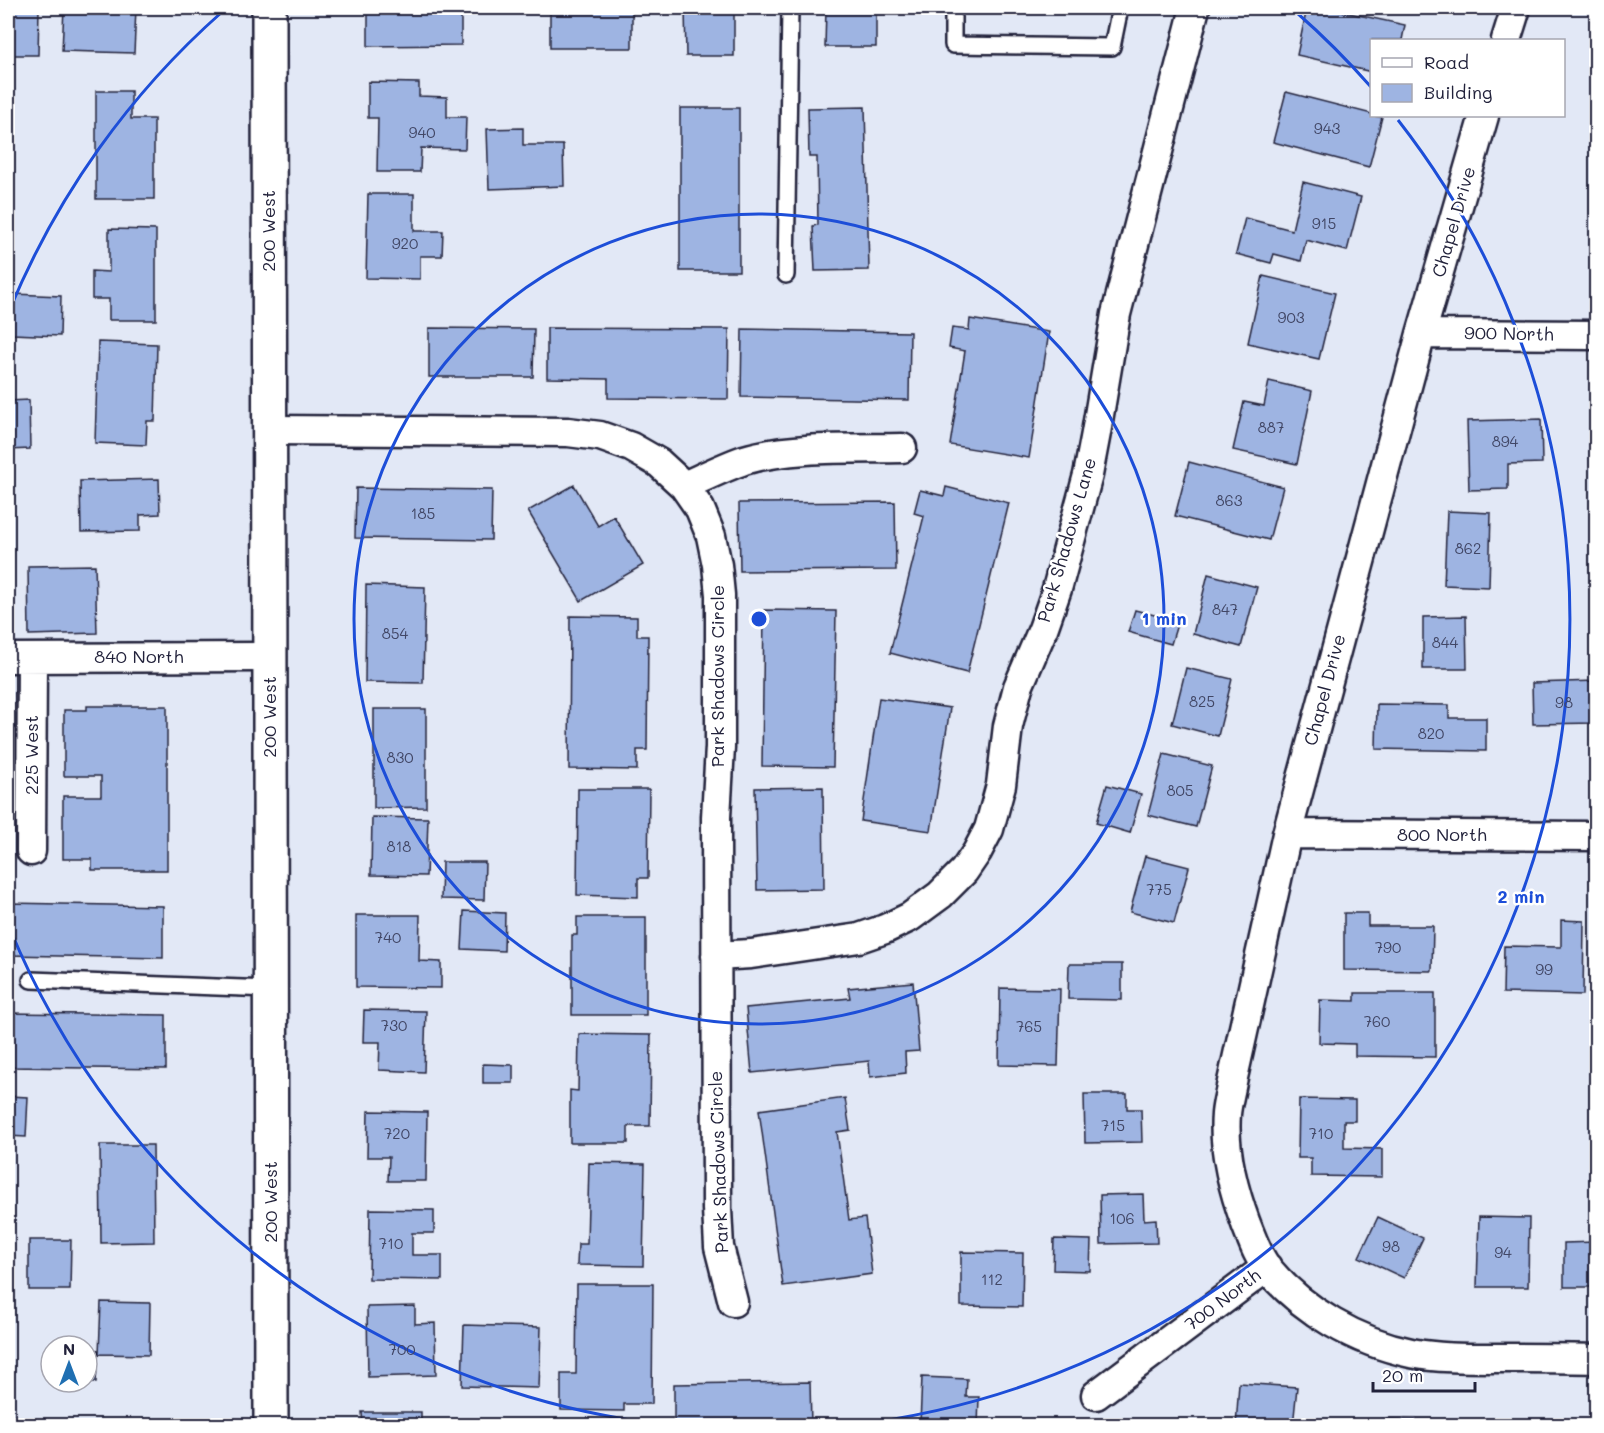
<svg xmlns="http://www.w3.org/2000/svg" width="1604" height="1433" font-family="Mali,sans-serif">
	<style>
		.building { fill: #9eb4e2; stroke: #22223b; stroke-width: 1.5 }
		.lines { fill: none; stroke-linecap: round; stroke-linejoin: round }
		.lane-casing { stroke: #22223b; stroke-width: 20 }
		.street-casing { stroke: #22223b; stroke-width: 33 }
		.secondary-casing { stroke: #22223b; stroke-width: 38 }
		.lane { stroke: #fff; stroke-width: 15 }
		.street { stroke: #fff; stroke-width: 28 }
		.secondary { stroke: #fff; stroke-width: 33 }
		.ring { fill: none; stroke: #1d4ed8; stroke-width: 3 }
		.labels { text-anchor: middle; stroke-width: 5; stroke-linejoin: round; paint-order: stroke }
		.number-label { font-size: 15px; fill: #414665 }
		.street-label { font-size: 18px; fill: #22223b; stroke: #fff }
		.centre { fill: #1d4ed8; stroke: #fff; stroke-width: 3 }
		.ring-label { font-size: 18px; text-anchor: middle; font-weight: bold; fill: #1d4ed8; stroke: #fff; stroke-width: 5; stroke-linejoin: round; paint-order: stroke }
	</style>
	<rect width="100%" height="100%" fill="#e2e8f6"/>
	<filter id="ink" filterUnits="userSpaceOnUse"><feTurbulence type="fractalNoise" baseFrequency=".0167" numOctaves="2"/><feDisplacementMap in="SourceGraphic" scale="12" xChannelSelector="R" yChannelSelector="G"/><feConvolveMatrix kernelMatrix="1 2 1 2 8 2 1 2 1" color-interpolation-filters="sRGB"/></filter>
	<g filter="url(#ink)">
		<!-- building -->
		<path class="building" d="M8,8H39L38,55H8Z
			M64,8H136L134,53L62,51Z
			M368,8H461V45L368,46Z
			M550,8H632V48H550Z
			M685,8H734V56H686Z
			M826,8H876V47H825Z
			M1307,8H1326L1405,25L1402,40H1372V72L1297,55Z
			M368,82L419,83V96L447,97V117H466L465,149L421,148L420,172H377L378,118H368Z
			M96,91H131V119H154V199H96Z
			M1286,92L1372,114V116L1382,117L1369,167L1273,142Z
			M865,107L869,270L815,271L813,226L818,225L817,157H809L808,108Z
			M680,108H739V271H680Z
			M523,128V145H563L564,186L489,189L487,129Z
			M1303,182L1361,197L1347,251L1306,240L1301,261L1274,254L1271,263L1236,254L1245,218L1292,230Z
			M368,194H414V231H443L442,256H420V279L366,278Z
			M109,229L156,230V320H109V299H92V271L109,272Z
			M1263,276L1335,293L1319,359L1248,343Z
			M13,294L61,296L60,336L12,334Z
			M970,319L1049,332L1029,458L950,445L965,351L949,348L952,328L969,330Z
			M429,328L534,329L533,377H429Z
			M547,328L729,329L728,399L608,398V379L547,378Z
			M742,329L910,332L909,400L741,397Z
			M98,342L157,344L155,421H147L146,445L95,443Z
			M1269,381L1312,391L1297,464L1233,450L1244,402L1264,406Z
			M29,400L30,449L8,450V401Z
			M1541,419L1542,463L1508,464V489L1469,490L1467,421Z
			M1189,462L1283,487L1269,540L1175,516Z
			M159,479L160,514L140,515V531L81,532L80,481Z
			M574,485L598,526L614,516L643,565L581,601L528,511Z
			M946,487L1009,503L967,673L890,653L924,516L914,513L920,490L944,496Z
			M356,488L492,490L491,540L355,538Z
			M895,502L896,570L740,571L739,503Z
			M1447,511L1491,513L1489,587L1444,585Z
			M95,565L97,633L29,635L28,566Z
			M1208,574L1257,587L1241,647L1193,634Z
			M366,585L425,587L423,683L365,682Z
			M764,610L836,611L833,767L762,766Z
			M1135,610L1178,621L1171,644L1128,632Z
			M570,616L637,617V636H648L647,750H637V770L569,769Z
			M1466,616L1467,669H1423V617Z
			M1186,668L1232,679L1218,736L1172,724Z
			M1596,681V723L1533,724L1532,683Z
			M879,698L950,708L931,831L861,821Z
			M1377,704L1449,705V718H1486V751L1376,749Z
			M87,706H167V870H92V859H63V796H101V776H64V710H87Z
			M374,709H426V807L374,808Z
			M1164,754L1212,766L1196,827L1148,815Z
			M1107,785L1141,794L1130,833L1096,823Z
			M823,787L824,889L757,890L755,788Z
			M578,789H649L648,878H638V897L577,895Z
			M372,817L428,818L426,876L371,875Z
			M1145,856L1189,867L1174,923L1130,912Z
			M442,862H485L484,900L441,899Z
			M8,903L163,906V958L8,955Z
			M464,911L505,913L504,951L462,949Z
			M1344,913H1368V926H1433L1432,971L1344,970Z
			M356,915H420L419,961L441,962V988L356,987Z
			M577,917H646V1015H572V935H577Z
			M1561,920L1584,921L1583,995L1503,993L1504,946L1561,947Z
			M1069,964H1122V1000L1068,999Z
			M913,982L919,1051L905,1052L906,1073L870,1077L869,1061L752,1073L746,1008L850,998L848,988Z
			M1000,988L1060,989L1058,1066L999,1065Z
			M1355,993H1435V1057L1355,1056V1044L1319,1043L1320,1000L1355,1001Z
			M364,1010L426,1011L424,1072L379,1070L380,1042H363Z
			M8,1013L166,1015V1069L8,1067Z
			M579,1034L651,1035L650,1126H628V1143H570V1090L578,1091Z
			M483,1064L513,1065V1083H483Z
			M1084,1094H1127V1109H1141L1142,1142L1085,1143Z
			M8,1096L28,1097L26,1137L8,1136Z
			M845,1098L850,1130L837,1132L849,1220L865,1218L872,1274L783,1286L759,1110Z
			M1299,1099L1355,1100V1121H1344V1148L1382,1149V1177L1311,1176V1158H1298Z
			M368,1111L427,1112L426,1181H388L389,1157H367Z
			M100,1145H153L154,1242L101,1243Z
			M589,1163L645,1164L643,1266L577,1265L578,1244H587Z
			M1143,1194L1144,1220L1156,1219L1157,1243L1101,1244L1100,1195Z
			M370,1209L434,1210V1233H412V1255H442V1280L369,1279Z
			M1378,1217L1423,1238L1404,1278L1359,1257Z
			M1479,1217L1529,1218L1528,1287H1477Z
			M1054,1239L1091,1240L1090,1271L1053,1270Z
			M29,1240H71L70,1290H29Z
			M1596,1242V1287H1564V1243Z
			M961,1252L1023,1253L1022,1307L961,1306Z
			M577,1284H653L652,1404H624V1411L561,1410V1374H576Z
			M101,1302L150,1303L149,1355L99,1354Z
			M415,1306V1324L435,1323L436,1375L368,1377L367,1307Z
			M464,1325L541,1327L539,1388L462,1386Z
			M87,1349L98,1350L96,1382H87Z
			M922,1377L967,1379L966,1397H979L978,1426L920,1424Z
			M810,1382L811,1426H674V1384Z
			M1239,1383L1297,1387L1293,1426H1236Z
			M362,1412H421V1425L440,1426H363Z
			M1382,1419L1437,1420V1426H1382Z"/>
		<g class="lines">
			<!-- lane casing -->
			<g class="lane-casing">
				<path id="lane" d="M953,8V45L1112,47L1120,8
					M786,275L790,8
					M31,980L270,989"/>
			</g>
			<!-- street casing -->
			<g class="street-casing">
				<path id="street" d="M1506,40L1516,8
					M1484,116L1421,334L1287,834L1232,1082C1230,1093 1227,1103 1226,1114C1223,1151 1233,1189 1246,1224C1252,1239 1258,1257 1268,1269C1303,1311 1357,1342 1411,1353C1437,1358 1465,1358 1492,1358C1527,1358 1562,1358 1596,1359
					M1421,334L1596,335
					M270,430L568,432L600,436L631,447L659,463L684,486L700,509L711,536L717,565L720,595V747L716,817L717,1209L719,1247L733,1302
					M684,486C704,477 724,467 744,460C789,446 854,449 902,448
					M8,658L270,657
					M1287,834L1596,836
					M31,851L32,658
					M716,956L751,954L859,938L885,929L910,917L940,895L964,871L977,852L989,829L1001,785L1008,726L1018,687L1043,629L1057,589L1088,475L1096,433L1116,314L1195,8
					M1096,1395L1267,1267"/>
			</g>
			<!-- secondary casing -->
			<g class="secondary-casing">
				<path id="secondary" d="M269,8L271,1426"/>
			</g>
			<!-- lane -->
			<use href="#lane" class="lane"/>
			<!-- street -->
			<use href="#street" class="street"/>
			<!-- secondary -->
			<use href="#secondary" class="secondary"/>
		</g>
	</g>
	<!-- distance rings -->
	<g class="ring">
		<circle cx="759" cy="619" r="405"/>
		<path d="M667 1425A811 811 0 0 1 10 929M10 309A811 811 0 0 1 222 12M1296 12A811 811 0 0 1 1371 87M1398 120A811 811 0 0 1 851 1425"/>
	</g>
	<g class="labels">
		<!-- number labels -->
		<g class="number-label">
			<text x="1327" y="134">943</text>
			<text x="422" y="138">940</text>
			<text x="1324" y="229">915</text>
			<text x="405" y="249">920</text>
			<text x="1291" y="323">903</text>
			<text x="1271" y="433">887</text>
			<text x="1505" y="447">894</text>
			<text x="1229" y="506">863</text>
			<text x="423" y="519">185</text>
			<text x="1468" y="554">862</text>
			<text x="1225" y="615">847</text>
			<text x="395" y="639">854</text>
			<text x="1445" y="648">844</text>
			<text x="1202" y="707">825</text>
			<text x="1564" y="708">98</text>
			<text x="1431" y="739">820</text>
			<text x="400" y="763">830</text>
			<text x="1180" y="796">805</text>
			<text x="399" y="852">818</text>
			<text x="1159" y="895">775</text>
			<text x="388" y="943">740</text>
			<text x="1388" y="953">790</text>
			<text x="1544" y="975">99</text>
			<text x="1377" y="1027">760</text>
			<text x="394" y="1031">730</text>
			<text x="1029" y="1032">765</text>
			<text x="1113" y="1131">715</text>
			<text x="397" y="1139">720</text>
			<text x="1321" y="1139">710</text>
			<text x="1122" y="1224">106</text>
			<text x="391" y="1249">710</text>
			<text x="1391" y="1252">98</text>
			<text x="1503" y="1258">94</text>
			<text x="992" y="1285">112</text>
			<text x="402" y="1355">700</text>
		</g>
		<!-- street labels -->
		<g class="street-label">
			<text transform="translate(1454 222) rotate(-74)" y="6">Chapel Drive</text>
			<text transform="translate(269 231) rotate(-90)" y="6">200 West</text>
			<text transform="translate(1509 334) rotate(1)" y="6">900 North</text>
			<text transform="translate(1067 540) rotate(-74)" y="6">Park Shadows Lane</text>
			<text x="139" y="663">840 North</text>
			<text transform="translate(718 676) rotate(-90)" y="6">Park Shadows Circle</text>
			<text transform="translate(1325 690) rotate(-75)" y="6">Chapel Drive</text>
			<text transform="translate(270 717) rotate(-90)" y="6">200 West</text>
			<text transform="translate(32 755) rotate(-90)" y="6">225 West</text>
			<text x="1442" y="841">800 North</text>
			<text transform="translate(719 1162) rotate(-92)" y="6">Park Shadows Circle</text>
			<text transform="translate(271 1202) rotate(-90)" y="6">200 West</text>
			<text transform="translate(1223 1300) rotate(-37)" y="6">700 North</text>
		</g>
	</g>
	<circle cx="759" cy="619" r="9" class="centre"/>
	<g class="ring-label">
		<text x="1164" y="625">1 min</text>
		<text x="1521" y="903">2 min</text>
	</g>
	<!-- margin -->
	<rect width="1604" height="1433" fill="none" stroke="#fff" stroke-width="30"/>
	<rect x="15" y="15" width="1574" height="1403" fill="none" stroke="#22223b" stroke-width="2" filter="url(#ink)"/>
	<!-- legend -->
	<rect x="1370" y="39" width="195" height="78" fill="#ffffff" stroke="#a7a7b1" stroke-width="1.5"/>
	<rect x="1382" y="58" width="30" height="9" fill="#ffffff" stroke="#a7a7b1" stroke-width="1.5"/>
	<text x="1424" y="69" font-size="18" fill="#22223b">Road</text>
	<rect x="1382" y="84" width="30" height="18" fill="#9eb4e2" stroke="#a7a7b1" stroke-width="1.5"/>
	<text x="1424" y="99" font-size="18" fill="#22223b">Building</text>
	<!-- north arrow -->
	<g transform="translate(69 1364)"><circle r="28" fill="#ffffff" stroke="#a7a7b1" stroke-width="1.5"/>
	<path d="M0-4.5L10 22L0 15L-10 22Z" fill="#1f6fb2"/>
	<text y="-9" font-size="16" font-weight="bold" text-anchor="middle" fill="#22223b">N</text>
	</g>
	<!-- scale -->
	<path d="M1373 1382v9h102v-9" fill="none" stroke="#22223b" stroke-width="3"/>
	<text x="1382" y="1382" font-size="18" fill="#22223b" stroke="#ffffff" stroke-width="4.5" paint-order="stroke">20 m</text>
</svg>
